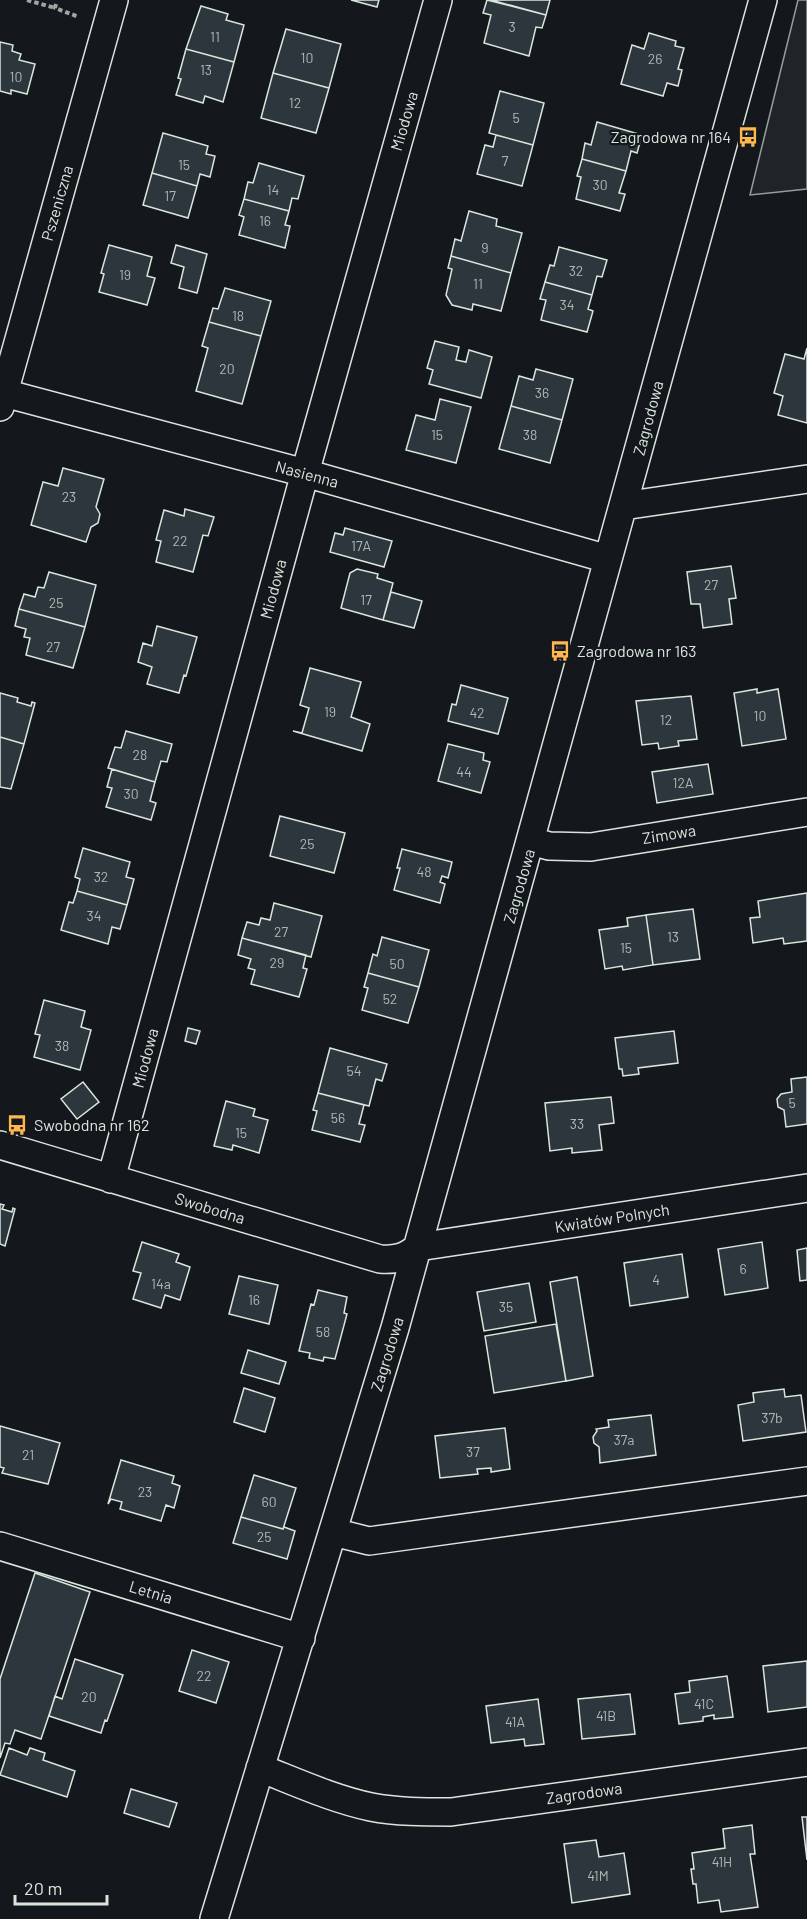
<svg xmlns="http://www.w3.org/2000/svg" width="807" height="1919" font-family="Barlow,sans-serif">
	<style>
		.green { fill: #202428; stroke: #939e99; stroke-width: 1.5 }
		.building { fill: #2c363c; stroke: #d8e6dc; stroke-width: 1.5 }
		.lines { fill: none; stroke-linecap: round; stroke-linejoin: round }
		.minor-casing { stroke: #d8e6dc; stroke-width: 30 }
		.path { stroke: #9da8a2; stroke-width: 4; stroke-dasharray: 4.5 3; stroke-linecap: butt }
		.minor { stroke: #14181c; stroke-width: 27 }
		.labels { text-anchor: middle; stroke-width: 4.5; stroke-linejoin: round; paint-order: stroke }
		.number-label { font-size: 14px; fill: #adbab4 }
		.street-label { font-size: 16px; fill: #d8e6dc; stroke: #14181c }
		.poi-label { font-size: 16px; fill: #d8e6dc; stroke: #14181c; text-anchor: start }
	</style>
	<rect width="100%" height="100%" fill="#14181c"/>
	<!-- green -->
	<path class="green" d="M798,0H807V189L750,195Z"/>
	<!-- building -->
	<path class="building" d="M351,0H379L377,7Z
		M487,0L546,15L542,28L536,27L529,56L484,43L491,15L483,13Z
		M491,0H550L546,15Z
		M201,6L228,14L226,20L244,25L234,62L186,49Z
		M286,29L341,44L329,88L273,73Z
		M649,33L676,41L675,46L684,48L678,69L682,70L678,86L667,83L663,96L621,84L632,45L644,49Z
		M0,42L13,45L12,51L21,54L19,60L35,64L27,94L11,90V94L0,91Z
		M186,49L234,62L223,102L205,96L203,103L176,95L181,79L178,78Z
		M273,73L329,88L316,133L261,118Z
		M500,91L544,103L533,145L489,133Z
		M597,122L642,135L637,153L631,151L626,171L582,159L585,143L591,145Z
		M748,128L755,130L750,144L744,143Z
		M163,133L208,146L206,154L215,156L210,177L200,174L197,186L152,173Z
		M496,135L533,145L522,186L477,174L485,145L493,147Z
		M582,159L626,171L619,193L625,194L620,211L576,199L581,177L577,176Z
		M259,163L304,176L298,199L292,198L289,211L244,199L248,182L253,183Z
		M152,173L197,186L188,218L143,205Z
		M244,199L289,211L285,225L290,226L285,248L239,235L244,217L239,215Z
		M469,211L497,219L496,226L522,233L511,273L451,256L455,239L461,241Z
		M109,245L152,257L147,276L155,278L147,305L99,292L104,274L101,273Z
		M176,245L207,254L197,293L179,288L184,267L171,263Z
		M559,247L607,260L602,277L597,276L592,295L545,282L550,265L554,266Z
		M451,256L511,273L501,311L473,304L472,310L452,305L446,295L452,269L448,268Z
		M545,282L592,295L588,309L593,311L587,332L541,320L546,300L540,299Z
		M225,288L271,301L261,336L209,322L213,308L218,309Z
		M209,322L261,336L242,404L196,391L208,348L202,346Z
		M435,341L459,347L456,360L466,362L469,350L492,357L481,398L429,384L433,370L427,368Z
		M807,348V423L778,415L783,396L774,393L785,354L804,359Z
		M536,369L573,379L562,420L511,406L519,376L533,380Z
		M440,399L471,407L456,463L406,450L416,415L435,420Z
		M511,406L562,420L550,463L499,449Z
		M63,468L104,479L96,507L100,514L98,523L91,527L86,542L31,525L43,482L58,486Z
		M185,509L214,517L208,536L203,535L193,572L156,562L161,541L156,540L164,510L184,516Z
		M345,528L392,541L384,567L330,552L335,533L343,535Z
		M731,566L736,598L729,599L732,624L703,628L700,604H691L687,572Z
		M357,569L378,574L377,578L393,583L383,620L341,608L350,573Z
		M49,572L96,585L85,627L19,609L24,594L35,597L38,587L44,588Z
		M391,592L422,601L414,628L383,620Z
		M19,609L85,627L73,668L26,655L30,638L24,637L26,629L15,626Z
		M157,626L197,637L186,676L184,675L179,693L147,684L152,667L138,662L143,643L152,646Z
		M557,643L566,646L563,660L553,658Z
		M310,668L361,682L351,717L370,724L362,751L293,731L302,733L309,708L300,705Z
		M461,685L508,698L498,734L448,721L452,704L456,705Z
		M757,689V693L778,689L786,739L742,746L734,693Z
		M0,693L18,698L17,702L31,706L32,702L35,703L24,744L0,737Z
		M691,696L697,739L678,741L679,746L659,749L658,743L642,745L636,701Z
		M126,731L172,744L167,762L161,761L155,782L108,768L115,747L121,748Z
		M0,737L24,744L11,789L0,787Z
		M448,744L484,753L483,760L490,762L481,793L438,781Z
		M708,764L713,794L657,803L652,772Z
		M112,769L155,782L150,801L156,803L151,820L106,807L112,788L107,787Z
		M280,816L345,833L334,873L270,856Z
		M83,848L130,862L126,877L134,879L127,905L77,891L80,879L75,877Z
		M402,849L452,862L448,878L442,876L440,882L445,884L440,903L394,890L400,868H397Z
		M77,891L127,905L120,929L112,927L108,944L61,930L69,902L73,903Z
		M807,893V941L784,944L783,938L753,943L750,918L760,917L758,901Z
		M274,903L322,916L311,957L242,938L247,922L259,925L261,918L270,920Z
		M693,909L700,959L653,965L646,915Z
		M646,915L653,965L623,970L622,966L605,969L599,930L628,926L627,918Z
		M382,937L429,950L419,987L368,973L373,954L377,956Z
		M242,938L306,955L303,968L307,969L299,997L251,984L255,970L248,968L251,959L238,955Z
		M368,973L419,987L408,1023L362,1010L368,988L364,987Z
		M44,1000L85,1011L81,1027L91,1030L80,1070L34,1057L40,1035L35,1034Z
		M188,1028L200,1031L196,1044L185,1041Z
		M674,1031L678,1063L638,1068L639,1074L623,1076L622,1069H619L615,1038Z
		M330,1048L387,1064L382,1081L376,1079L369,1106L318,1093Z
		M807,1077V1124L786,1127L784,1110L778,1107L777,1099L781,1094L792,1092L791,1079Z
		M83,1082L99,1102L77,1119L61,1099Z
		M318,1093L364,1105L359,1124L365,1125L360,1142L312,1130L317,1111L313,1110Z
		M611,1097L614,1123L599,1125L602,1150L572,1153V1148L550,1151L545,1103Z
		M226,1101L255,1109L253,1116L268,1120L259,1153L233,1145L232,1150L214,1146Z
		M0,1204L4,1205L2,1209L12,1212L13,1208L15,1209L5,1246L0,1244Z
		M142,1242L179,1254L176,1262L190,1267L180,1300L165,1295L161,1308L133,1299L141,1273L133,1271Z
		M762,1242L768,1288L725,1295L718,1249Z
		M807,1248V1280L800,1281L797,1250Z
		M682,1254L688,1297L630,1306L624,1263Z
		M239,1276L278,1285L269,1324L229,1314Z
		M577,1277L593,1376L566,1381L550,1282Z
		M529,1283L536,1322L484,1331L477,1292Z
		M318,1290L347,1297L344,1313L347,1314L335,1359L324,1357L323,1361L309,1358L310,1353L299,1351L311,1304L314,1305Z
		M556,1324L566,1381L494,1393L485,1336Z
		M248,1350L286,1362L279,1384L241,1373Z
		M244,1388L275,1398L265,1432L234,1422Z
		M784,1389L785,1397L801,1395L806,1432L743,1441L738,1405L754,1402L753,1393Z
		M651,1415L656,1455L600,1463L599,1447L594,1443L593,1437L597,1431L596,1429L609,1427L608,1420Z
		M0,1426L60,1443L48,1484L2,1473L4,1468L0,1467Z
		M505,1428L510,1469L491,1472V1468L477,1469L478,1474L440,1478L435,1436Z
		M121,1460L174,1476L172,1483L180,1486L174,1508L166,1505L161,1521L120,1509L122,1502L111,1499L108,1504Z
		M254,1475L296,1488L283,1529L241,1517Z
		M241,1517L283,1529L284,1527L295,1531L287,1559L233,1543Z
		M35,1573L90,1592L41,1739L15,1730L10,1744L5,1743L0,1758V1679Z
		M192,1650L229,1662L216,1703L179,1691Z
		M75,1659L123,1675L107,1721L105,1720L101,1733L49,1716L55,1696L62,1699Z
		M807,1661V1707L768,1712L763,1666Z
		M727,1676L733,1717L714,1719V1715L703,1717V1721L679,1724L675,1694L690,1692L689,1681Z
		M630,1694L635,1734L582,1739L578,1699Z
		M538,1699L544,1744L525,1746L524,1739L491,1743L486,1706Z
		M9,1748L27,1755L30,1748L45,1753L43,1760L75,1771L67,1797L0,1775Z
		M131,1789L177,1803L169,1827L124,1813Z
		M802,1817H807V1860Z
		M752,1825L755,1854H750L758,1907L721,1912L719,1900L698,1903L696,1884H693L691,1869H694L692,1853L725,1848L723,1829Z
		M596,1840L599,1857L624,1853L630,1894L572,1903L564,1844Z"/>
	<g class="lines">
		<!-- minor casing -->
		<g class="minor-casing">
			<path id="minor" d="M4,393L305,473L608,559
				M0,407L114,0
				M623,506L807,479
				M531,841L549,846L591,847L807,812
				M0,1145L380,1259C396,1260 405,1258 418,1247
				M111,1179L305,473L438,0
				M418,1247L807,1188
				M333,1532L369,1541L807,1481
				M0,1546L301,1638
				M260,1768C296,1782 333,1799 371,1807C397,1812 424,1812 451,1812L807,1762
				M214,1919L395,1328L763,0"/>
		</g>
		<!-- path -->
		<path class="path" d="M27,0L55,8
			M56,4L55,8L79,17"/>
		<!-- minor -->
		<use href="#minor" class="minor"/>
	</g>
	<!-- icons -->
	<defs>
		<g id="bus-bare" transform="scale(1.62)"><path d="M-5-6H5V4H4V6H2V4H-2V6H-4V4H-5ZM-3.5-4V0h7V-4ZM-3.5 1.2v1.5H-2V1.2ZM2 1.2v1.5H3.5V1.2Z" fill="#ffb74d" stroke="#14181c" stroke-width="2.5" paint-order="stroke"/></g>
	</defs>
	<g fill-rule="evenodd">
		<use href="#bus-bare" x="748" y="137"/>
		<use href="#bus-bare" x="560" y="651"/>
		<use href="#bus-bare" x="17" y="1125"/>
	</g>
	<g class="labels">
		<!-- number labels -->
		<g class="number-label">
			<text x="512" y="32">3</text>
			<text x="215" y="42">11</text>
			<text x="307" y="63">10</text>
			<text x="655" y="64">26</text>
			<text x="206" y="75">13</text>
			<text x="16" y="82">10</text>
			<text x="295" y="108">12</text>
			<text x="516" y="123">5</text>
			<text x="505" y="166">7</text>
			<text x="184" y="170">15</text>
			<text x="600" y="190">30</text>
			<text x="273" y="195">14</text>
			<text x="170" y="201">17</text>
			<text x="265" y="226">16</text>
			<text x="485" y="253">9</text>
			<text x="576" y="276">32</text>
			<text x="125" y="280">19</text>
			<text x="478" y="289">11</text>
			<text x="567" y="310">34</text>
			<text x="238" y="321">18</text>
			<text x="227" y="374">20</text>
			<text x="542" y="398">36</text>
			<text x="437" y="440">15</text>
			<text x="530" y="440">38</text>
			<text x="69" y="502">23</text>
			<text x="180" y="546">22</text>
			<text x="361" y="551">17A</text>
			<text x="711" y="590">27</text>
			<text x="366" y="605">17</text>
			<text x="56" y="608">25</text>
			<text x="53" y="652">27</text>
			<text x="330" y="717">19</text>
			<text x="477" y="718">42</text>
			<text x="760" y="721">10</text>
			<text x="666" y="725">12</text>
			<text x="140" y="760">28</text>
			<text x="464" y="777">44</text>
			<text x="683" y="788">12A</text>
			<text x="131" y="799">30</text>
			<text x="307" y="849">25</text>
			<text x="424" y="877">48</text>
			<text x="101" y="882">32</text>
			<text x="94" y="921">34</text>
			<text x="281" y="937">27</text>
			<text x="673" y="942">13</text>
			<text x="626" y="953">15</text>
			<text x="277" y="968">29</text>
			<text x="397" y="969">50</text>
			<text x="390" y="1004">52</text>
			<text x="62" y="1051">38</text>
			<text x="354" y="1076">54</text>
			<text x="792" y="1108">5</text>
			<text x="338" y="1123">56</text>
			<text x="577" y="1129">33</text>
			<text x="241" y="1138">15</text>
			<text x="743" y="1274">6</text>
			<text x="656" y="1285">4</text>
			<text x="161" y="1289">14a</text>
			<text x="254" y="1305">16</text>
			<text x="506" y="1312">35</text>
			<text x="323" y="1337">58</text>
			<text x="772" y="1423">37b</text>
			<text x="624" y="1445">37a</text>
			<text x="473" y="1457">37</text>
			<text x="28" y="1460">21</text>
			<text x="145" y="1497">23</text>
			<text x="269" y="1507">60</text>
			<text x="264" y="1542">25</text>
			<text x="204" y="1681">22</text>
			<text x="89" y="1702">20</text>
			<text x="704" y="1709">41C</text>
			<text x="606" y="1721">41B</text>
			<text x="515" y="1727">41A</text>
			<text x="722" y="1867">41H</text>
			<text x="598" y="1881">41M</text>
		</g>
		<!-- street labels -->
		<g class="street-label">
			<text transform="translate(404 121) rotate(-74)" y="6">Miodowa</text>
			<text transform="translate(57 203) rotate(-74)" y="6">Pszeniczna</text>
			<text transform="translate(648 418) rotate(-75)" y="6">Zagrodowa</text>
			<text transform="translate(307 474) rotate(15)" y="6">Nasienna</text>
			<text transform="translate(273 589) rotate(-75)" y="6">Miodowa</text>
			<text transform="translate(669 834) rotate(-9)" y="6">Zimowa</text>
			<text transform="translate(519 886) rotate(-74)" y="6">Zagrodowa</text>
			<text transform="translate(145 1058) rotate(-75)" y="6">Miodowa</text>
			<text transform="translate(210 1208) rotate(17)" y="6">Swobodna</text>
			<text transform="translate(612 1218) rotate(-9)" y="6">Kwiatów Polnych</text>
			<text transform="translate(387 1354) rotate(-73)" y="6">Zagrodowa</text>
			<text transform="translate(151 1592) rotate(17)" y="6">Letnia</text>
			<text transform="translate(584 1793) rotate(-8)" y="6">Zagrodowa</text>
		</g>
		<!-- poi labels -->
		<g class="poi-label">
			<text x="731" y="143" text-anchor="end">Zagrodowa nr 164</text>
			<text x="577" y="657">Zagrodowa nr 163</text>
			<text x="34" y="1131">Swobodna nr 162</text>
		</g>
	</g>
	<!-- scale -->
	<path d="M15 1895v9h92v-9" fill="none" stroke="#d8e6dc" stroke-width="3"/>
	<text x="24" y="1895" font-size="18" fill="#d8e6dc" stroke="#14181c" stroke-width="4.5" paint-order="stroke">20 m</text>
</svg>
